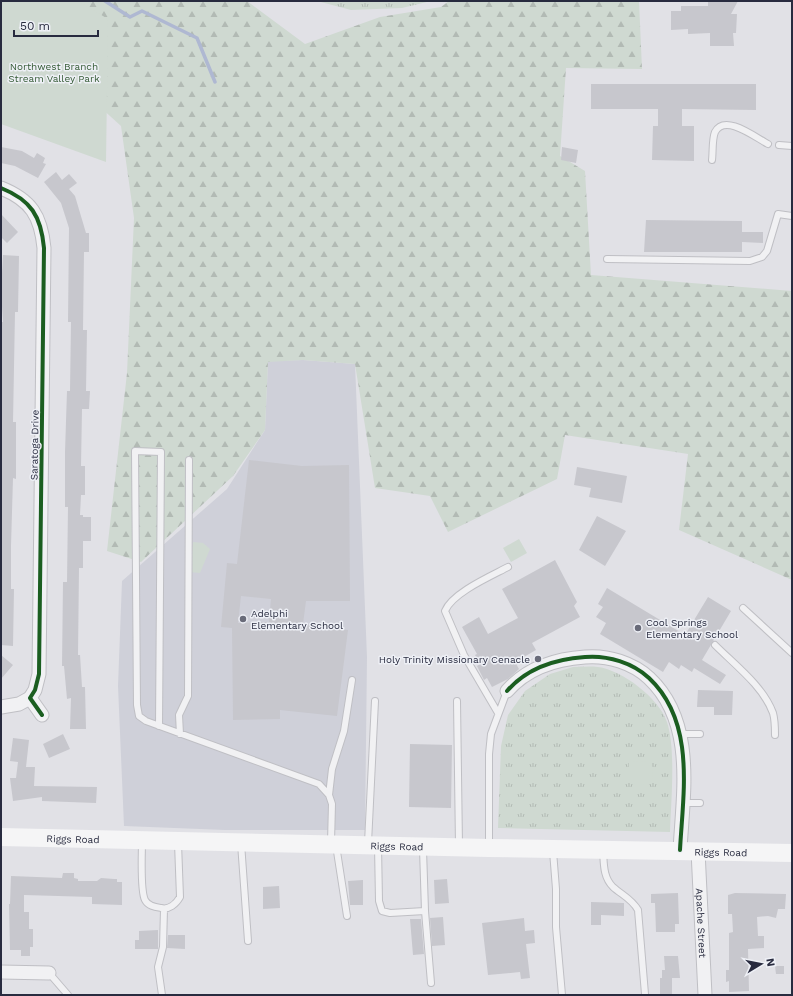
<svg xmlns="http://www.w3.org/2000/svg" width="793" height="996" font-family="'Work Sans',sans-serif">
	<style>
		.built { fill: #cfd0d9 }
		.grass { fill: url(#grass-tufts) }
		.forest { fill: url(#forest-firs) }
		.park { fill: #cfd9d1 }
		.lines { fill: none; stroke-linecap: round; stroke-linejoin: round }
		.stream { stroke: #afb8d2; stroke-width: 3.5 }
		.building { fill: #c7c7cd; fill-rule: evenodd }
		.service-casing { stroke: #bfbfc4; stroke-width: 8 }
		.minor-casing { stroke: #bfbfc4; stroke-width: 15 }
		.service { stroke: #f1f1f3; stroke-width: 6 }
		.minor { stroke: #f1f1f3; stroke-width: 13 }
		.secondary { stroke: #f5f5f6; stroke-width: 18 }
		.cycleway-casing { stroke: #eef0f6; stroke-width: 6 }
		.cycleway { stroke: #1b5e20; stroke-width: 4 }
		.poi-dot { fill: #696b79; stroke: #eef0f6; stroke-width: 1.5 }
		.labels { text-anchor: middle; stroke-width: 3; stroke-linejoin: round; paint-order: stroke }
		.park-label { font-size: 10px; fill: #355b36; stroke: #eef0f6 }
		.street-label { font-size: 10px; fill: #282b3f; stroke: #eef0f6 }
		.poi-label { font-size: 10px; fill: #282b3f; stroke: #eef0f6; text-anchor: start }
	</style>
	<defs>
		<pattern id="grass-tufts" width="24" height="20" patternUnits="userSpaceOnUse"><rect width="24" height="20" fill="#cfd9d1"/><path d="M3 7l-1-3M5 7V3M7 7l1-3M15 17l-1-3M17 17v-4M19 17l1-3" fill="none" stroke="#b2bab4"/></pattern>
		<pattern id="forest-firs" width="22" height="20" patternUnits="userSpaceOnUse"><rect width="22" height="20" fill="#cfd9d1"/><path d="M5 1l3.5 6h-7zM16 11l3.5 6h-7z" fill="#b2bab4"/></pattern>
	</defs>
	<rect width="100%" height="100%" fill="#e1e1e6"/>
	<!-- built -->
	<path class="built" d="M303,360L355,364L367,657L365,830H225L124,826L118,686L122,581L227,489L265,430L268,361Z"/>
	<!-- grass -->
	<path class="grass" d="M317,1H431L402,8L351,10Z
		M573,667C581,667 590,666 598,667C622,670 659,698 667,722C676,749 671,802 670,832L498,828L501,746L508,715L525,691L550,674Z"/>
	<!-- forest -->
	<path class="forest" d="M1,1H247L305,44L380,17L441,7L449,1H639L642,69L566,68L560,156L585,171L591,275L792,291V580L679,530L688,454L565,435L557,479L448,532L430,496L375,488L355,364L303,360L268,362L265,430L233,476L141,562L107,551L127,373L134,218L121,126L67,77Z"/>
	<!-- park -->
	<path class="park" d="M1,1H78L108,19L106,162L1,124Z
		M519,539L527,553L511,562L503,548Z
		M193,542L203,543L210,549L200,573L189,572Z
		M629,761L650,762L653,768L652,781L647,785L629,783Z"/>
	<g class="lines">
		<!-- stream -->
		<path class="stream" d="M105,1L130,17L142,11L197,38L215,82"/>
	</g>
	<!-- building -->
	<path class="building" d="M708,1H738L731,14H737L736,33H733L734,46H710V33L688,34V29L671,30V11H681V6H708Z
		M591,84H756V110L682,109V126H694V161L652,160L653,126H658V109H591Z
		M1,147L22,151L34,158L37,153L45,158L43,163L46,164L38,178L15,166L1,163Z
		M562,147L578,150L576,163L561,160Z
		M56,172L62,180L69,174L77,183L69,189L75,196L86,233H89V252H84L83,330H87L86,391H90L89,409H82L81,466H85V495H81L80,515H83V517H91V541H83V568H79L78,655H80L82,687H85L86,729H70L71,698L67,699L64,666H62L63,582H67L68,507H65V452L67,391H70L71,322H68L69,228L61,203L44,182Z
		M1,214L18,232L7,243L1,237Z
		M646,220L742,221V232H763V243L742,242V252H644Z
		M3,255L19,256L18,312H15L13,422H16V479L13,478L11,546V589H14L13,646L1,645V322H3L1,291Z
		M249,460L302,466L349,465L350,601H306L303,624L348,630L337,716L280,710V719L233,720L232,628L221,627L227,563L237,564ZM241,596L271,599L269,622L238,623Z
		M577,467L627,476L622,503L589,497L591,488L574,485Z
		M597,516L626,531L605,566L579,550Z
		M555,560L577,602L574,606L580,617L532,643L536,650L515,662L519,669L508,679L492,687L487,678L484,680L477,666L480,664L475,655L477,654L462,627L479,617L488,634L518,618L502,589Z
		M607,588L685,635L708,597L731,611L702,660L726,675L720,684L694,668L692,672L681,665L679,669L669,662L663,672L600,634L606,623L596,617L603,607L598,604Z
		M1,655L13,665L1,679Z
		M698,690L733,691L732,715H714V707H697Z
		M63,734L70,749L49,758L43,744Z
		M13,738L29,740L26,767H35L34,786L97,787L96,803L42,801V797L13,801L10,778H16L18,762L10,761Z
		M410,744L452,745L451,808L409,807Z
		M63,873H74V878L78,879V881H97L101,878L114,879H117V882H122V905L92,904V897L24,895V912H29V929H33V947H30V956H21V950H10L9,904H10L11,876L62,878Z
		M447,879L449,903L435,904L434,880Z
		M363,880V905H350L348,881Z
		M279,886L280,908L263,909V887Z
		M678,893L679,924H675V932H656L655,903H651V894Z
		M735,893L786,894L785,909H778L776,918L768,916L757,917L758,936H764V948L748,949L749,991L729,992V981L726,982V970H729V933L733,932L732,914H728V895Z
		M591,902L624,903V916L601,915V925H591Z
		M443,917L445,945L432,946L430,918Z
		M524,918L525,931L534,930L535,943L526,944L530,978L521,979L520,972L488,975L482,923Z
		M410,919H421L424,954L413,955Z
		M158,930V949H135V940H139V931Z
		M168,935H185V949L167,948Z
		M664,956H678L680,978H672V995H660V978H662V970H665Z
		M775,966H784V974H776Z"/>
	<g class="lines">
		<!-- service casing -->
		<g class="service-casing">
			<path id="service" d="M779,145L792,146
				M712,160C713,152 712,139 715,132C725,113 756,138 768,144
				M607,259L750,261L762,257L767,251L778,214L792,216
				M743,608L792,653
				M715,645C735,665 763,686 773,713C775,720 775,728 775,735
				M457,701L459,846
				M498,713L464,655L445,611C452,593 491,576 508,567
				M159,726L161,452L135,451L137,705L139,716L146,721L319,784L329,795L332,804L331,842
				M180,734L179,715L188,696L189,460
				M680,734H700
				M329,795L332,769L344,731L352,680
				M682,803H700
				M142,841C142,854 140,890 145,900C148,906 155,907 161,908C169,910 176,904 180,897L178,843
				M241,843L248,941
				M368,843L375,701
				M336,845L347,916
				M378,846L379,901L382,911L390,913L425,911L423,849
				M489,847V754L491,734L507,691
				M553,851L556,889V927L562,995
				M603,851C604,864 603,877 613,887C622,895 632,899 638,910L645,994
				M425,911L431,983
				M49,973L68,995
				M162,995L158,967L163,947L164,909"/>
		</g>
		<!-- minor casing -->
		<g class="minor-casing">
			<g id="minor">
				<path d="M1,188C31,200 41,216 44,248L39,674L35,690L30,698L42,715"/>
				<path d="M507,691C527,668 555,659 585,657C608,655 633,663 649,678C696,722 683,793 680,850"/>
				<path d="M1,707L19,704L30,698"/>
				<path id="s1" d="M698,851L705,995"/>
				<path d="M1,972L49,973"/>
			</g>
		</g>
		<!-- service -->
		<use href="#service" class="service"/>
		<!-- minor -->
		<use href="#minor" class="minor"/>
		<!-- secondary -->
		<path class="secondary" id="s2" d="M1,837L489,848L792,853"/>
		<!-- cycleway casing -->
		<g class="cycleway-casing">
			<path id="cycleway" d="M1,188C31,200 41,216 44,248L39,674L35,690L30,698L42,715
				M507,691C527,668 555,659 585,657C608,655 633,663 649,678C696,722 683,793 680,850"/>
		</g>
		<!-- cycleway -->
		<use href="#cycleway" class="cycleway"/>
	</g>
	<!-- markers -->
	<g class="poi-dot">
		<circle cx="243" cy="619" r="4"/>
		<circle cx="638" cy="628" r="4"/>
		<circle cx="538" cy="659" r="4"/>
	</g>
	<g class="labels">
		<!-- park labels -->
		<g class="park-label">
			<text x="54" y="70">Northwest Branch<tspan x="54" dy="12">Stream Valley Park</tspan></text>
		</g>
		<!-- street labels -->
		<g class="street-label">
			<text transform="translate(34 445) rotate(-89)" y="4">Saratoga Drive</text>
			<text dy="4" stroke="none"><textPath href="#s2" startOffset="72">Riggs Road</textPath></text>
			<text dy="4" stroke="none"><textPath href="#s2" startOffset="396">Riggs Road</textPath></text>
			<text dy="4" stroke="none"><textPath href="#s2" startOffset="720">Riggs Road</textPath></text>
			<text dy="4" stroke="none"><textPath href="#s1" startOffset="72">Apache Street</textPath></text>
		</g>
		<!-- poi labels -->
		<g class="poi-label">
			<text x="251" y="617">Adelphi<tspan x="251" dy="12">Elementary School</tspan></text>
			<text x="646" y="626">Cool Springs<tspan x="646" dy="12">Elementary School</tspan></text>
			<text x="530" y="663" text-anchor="end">Holy Trinity Missionary Cenacle</text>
		</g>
	</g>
	<!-- border -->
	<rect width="793" height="996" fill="none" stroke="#282b3f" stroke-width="4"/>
	<!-- north arrow -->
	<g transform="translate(761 964) rotate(80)" stroke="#eef0f6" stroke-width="3" paint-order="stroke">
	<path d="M0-3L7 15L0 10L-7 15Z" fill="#282b3f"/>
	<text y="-6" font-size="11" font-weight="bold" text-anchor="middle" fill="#282b3f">N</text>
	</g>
	<!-- scale -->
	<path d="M14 30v6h84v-6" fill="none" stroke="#282b3f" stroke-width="2"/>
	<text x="20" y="30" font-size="12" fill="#282b3f" stroke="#eef0f6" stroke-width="3" paint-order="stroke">50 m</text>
</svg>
